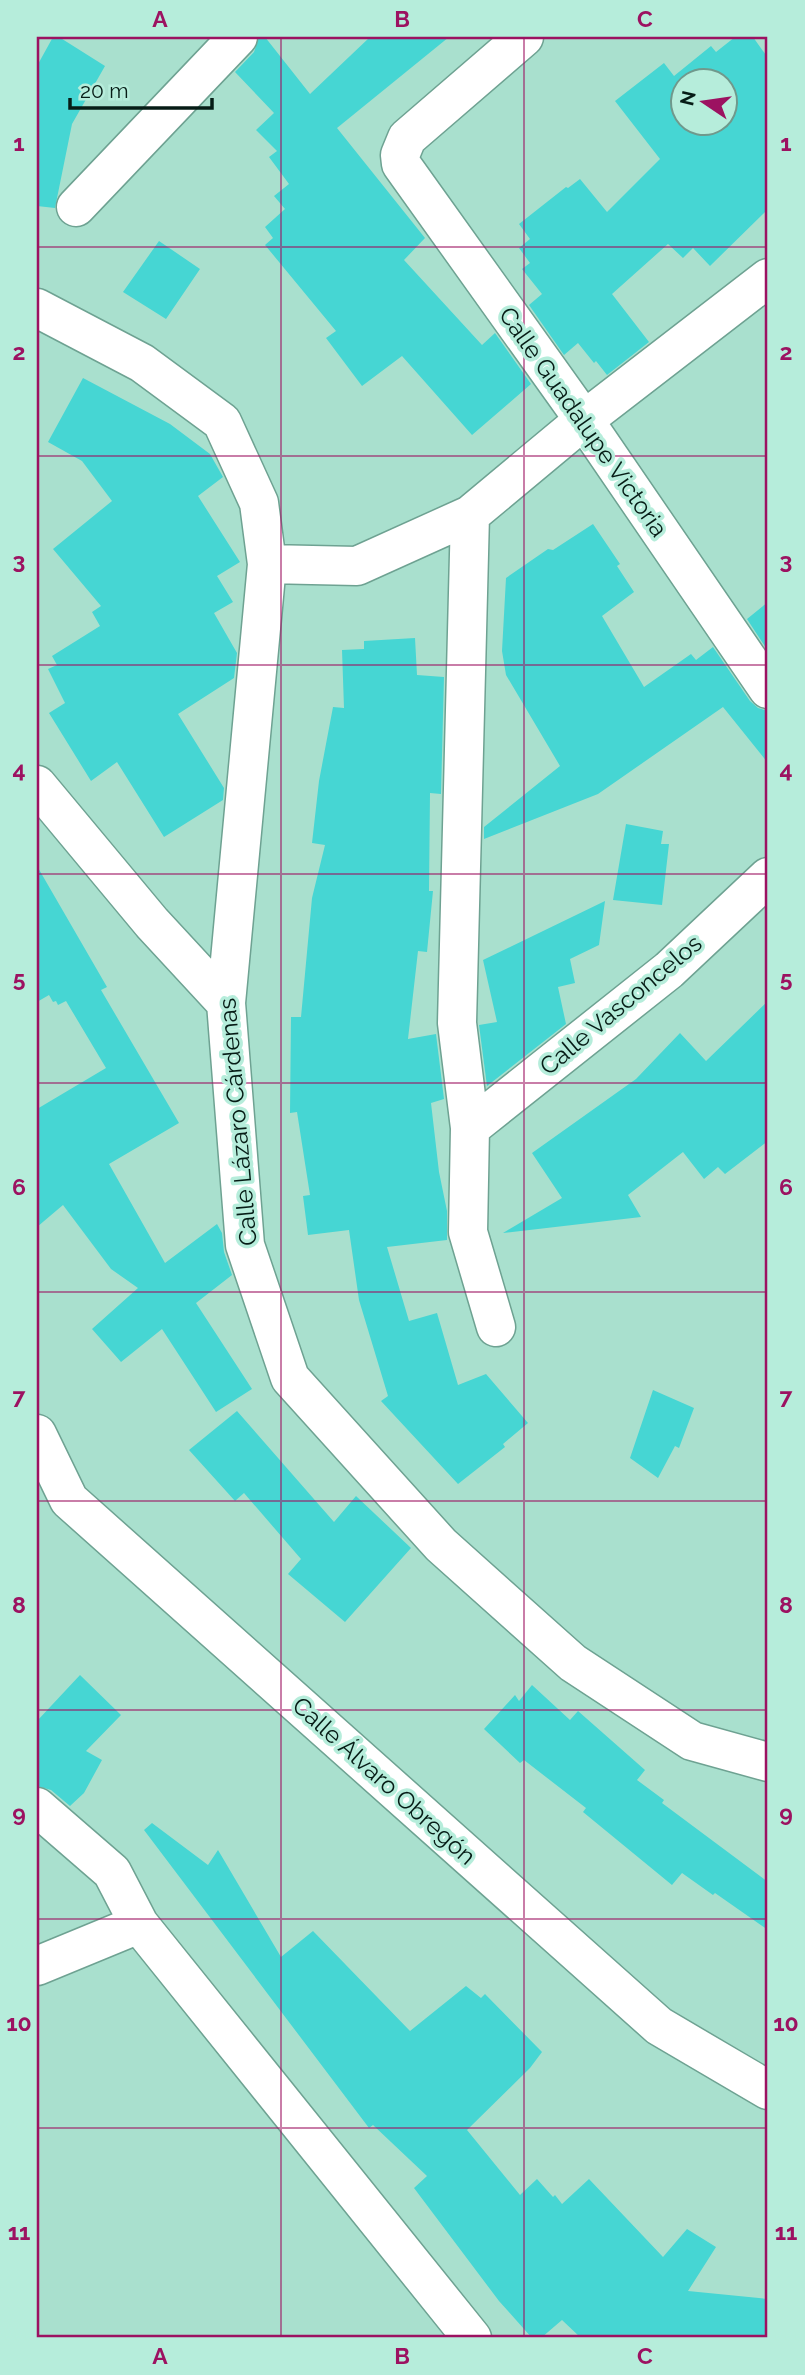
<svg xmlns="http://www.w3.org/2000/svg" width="805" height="2375" font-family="Raleway,sans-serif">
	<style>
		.building { fill: #46d6d3; fill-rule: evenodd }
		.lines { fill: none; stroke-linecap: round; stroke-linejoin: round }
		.minor-casing { stroke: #6ea292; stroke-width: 41 }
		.minor { stroke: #fff; stroke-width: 38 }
		.grid { fill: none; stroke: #9c1261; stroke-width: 2; stroke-opacity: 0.55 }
		.labels { text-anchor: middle; stroke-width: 7; stroke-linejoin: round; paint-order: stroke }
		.street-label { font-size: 24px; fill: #061c16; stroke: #b6eddb }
		.neatline { fill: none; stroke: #9c1261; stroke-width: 2.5 }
		.grid-label { font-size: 23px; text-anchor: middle; font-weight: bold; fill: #9c1261 }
	</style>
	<rect width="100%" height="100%" fill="#a9e0ce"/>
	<!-- building -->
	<path class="building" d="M53,37H59L105,66L72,124L55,208L37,206V66Z
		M259,37H265L310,94L370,37H449L337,128L425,238L404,260L482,345L495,333L531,384L472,435L402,356L362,386L326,338L336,331L265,245L273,238L265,227L285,209L274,196L289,184L269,157L277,151L256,130L274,113L235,72L254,52Z
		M735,37H753L768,58V209L710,266L693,248L683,258L668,244L612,294L649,342L607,375L596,361L594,363L578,343L564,355L529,305L542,294L522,269L530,263L519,248L530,239L519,224L566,187L568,188L580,179L607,212L660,159L615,101L664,63L674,76L711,46L716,52ZM682,80H724V122H682Z
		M159,241L200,269L166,319L123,292Z
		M83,378L170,424L210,454L223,477L198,496L240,562L217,576L233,602L214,613L237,653L234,678L178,714L224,788L223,800L164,837L117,762L91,781L49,713L65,703L48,669L57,665L52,656L100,626L92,612L101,606L53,549L112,501L82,461L48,442Z
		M593,524L620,564L617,566L634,592L602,616L644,687L691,654L696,660L713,647L750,701L758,708L768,711V763L723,707L598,794L484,839V827L560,766L506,675L502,651L506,578L548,549L553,550Z
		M768,602V651L747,619Z
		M415,638L417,675L444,677L441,794L430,793L429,891H433L427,952L418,951L408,1039L436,1034L444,1099L431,1103L439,1172L447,1211V1240L387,1247L409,1321L437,1313L458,1385L486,1374L528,1423L503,1444L505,1447L458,1484L381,1401L388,1396L359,1300L349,1230L308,1235L303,1196L310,1195L297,1112L290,1113L291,1017H301L312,898L325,845L312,843L319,781L333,707L344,708L342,650L364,649V641Z
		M626,824L663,831L661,844H669L662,905L613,900Z
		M37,866L107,987L101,990L179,1123L109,1164L165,1263L217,1224L222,1233L224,1252L232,1275L196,1303L252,1389L216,1412L162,1329L121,1362L92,1329L138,1288L111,1269L63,1205L37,1227V1109L106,1068L66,1001L58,1005L56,1001L53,1002L49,995L37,1002Z
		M605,901L599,945L570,959L575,983L558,987L566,1024L487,1086L479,1025L497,1022L483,960Z
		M768,1001V1141L725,1174L718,1167L704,1179L683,1152L628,1195L641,1217L503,1233L562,1198L532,1153L636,1079L680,1033L706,1061Z
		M653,1390L694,1408L679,1448L675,1446L658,1478L630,1458Z
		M237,1411L334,1522L356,1496L411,1548L345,1622L288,1574L301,1559L244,1493L235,1501L189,1450Z
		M80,1675L121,1715L86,1751L102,1760L84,1793L70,1806L51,1790L37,1786V1721Z
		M532,1685L570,1720L578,1711L645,1770L637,1780L664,1800L662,1803L768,1882V1930L715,1893L713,1895L682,1873L672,1885L583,1812L586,1808L524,1760L520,1763L484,1729L515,1695L519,1701Z
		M152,1823L208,1865L218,1850L281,1957L313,1931L410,2031L466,1986L481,1998L485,1994L542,2052L530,2068L467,2130L520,2195L537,2179L553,2197L555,2195L562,2204L589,2179L663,2257L687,2229L716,2247L688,2291L768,2299V2338H581L562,2320L541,2338H532L499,2301L414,2188L427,2176L373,2125L369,2128L144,1830Z"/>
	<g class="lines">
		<!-- minor casing -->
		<g class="minor-casing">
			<path id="minor" d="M524,37L407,138L400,155L401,164L584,420L768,689
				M76,207L238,37
				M37,308L142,363L222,422L259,503L267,564L226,1003L245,1245L290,1378L441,1545L573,1663L692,1741L768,1762
				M470,515L457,1023L470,1128L468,1232L496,1327
				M267,564L357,566L470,515L584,420L768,278
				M37,785L152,923L226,1003
				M470,1128L669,970L768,877
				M37,1434L69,1500L659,2026L768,2090
				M37,1807L112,1872L139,1924L472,2338
				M37,1966L139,1924"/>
		</g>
		<!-- minor -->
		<use href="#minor" class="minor"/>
	</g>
	<!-- grid -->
	<path class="grid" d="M281,37V2338M524,37V2338M37,247H768M37,456H768M37,665H768M37,874H768M37,1083H768M37,1292H768M37,1501H768M37,1710H768M37,1919H768M37,2128H768"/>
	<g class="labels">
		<!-- street labels -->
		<g class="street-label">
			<text transform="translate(583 422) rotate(55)" y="8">Calle Guadalupe Victoria</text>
			<text transform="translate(621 1005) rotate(-40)" y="8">Calle Vasconcelos</text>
			<text transform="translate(238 1122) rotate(-95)" y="8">Calle Lázaro Cárdenas</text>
			<text transform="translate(384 1781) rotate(42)" y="8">Calle Álvaro Obregón</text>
		</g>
	</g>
	<!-- border -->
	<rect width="805" height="2375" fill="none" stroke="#b6eddb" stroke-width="77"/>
	<!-- north arrow -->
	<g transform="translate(704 102) rotate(283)"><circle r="33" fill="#b6eddb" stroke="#70998c" stroke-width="2"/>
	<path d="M0-5L12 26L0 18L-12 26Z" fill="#9c1261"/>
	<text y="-10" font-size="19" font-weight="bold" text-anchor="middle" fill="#061c16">N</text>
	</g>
	<!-- scale -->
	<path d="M70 98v10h142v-10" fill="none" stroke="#061c16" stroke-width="3.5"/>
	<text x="80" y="98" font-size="21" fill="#061c16" stroke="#b6eddb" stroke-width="5" paint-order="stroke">20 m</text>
	<rect x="38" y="38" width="728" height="2298" class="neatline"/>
	<g class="grid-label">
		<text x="160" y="27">A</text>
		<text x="402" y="27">B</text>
		<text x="645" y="27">C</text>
		<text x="19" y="151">1</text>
		<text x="786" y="151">1</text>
		<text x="19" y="360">2</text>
		<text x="786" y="360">2</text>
		<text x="19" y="569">3</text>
		<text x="786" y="569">3</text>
		<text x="19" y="778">4</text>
		<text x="786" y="778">4</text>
		<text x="19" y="987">5</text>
		<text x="786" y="987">5</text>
		<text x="19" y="1195">6</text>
		<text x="786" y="1195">6</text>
		<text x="19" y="1404">7</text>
		<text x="786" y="1404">7</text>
		<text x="19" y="1613">8</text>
		<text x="786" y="1613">8</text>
		<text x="19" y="1822">9</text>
		<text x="786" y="1822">9</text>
		<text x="19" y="2031">10</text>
		<text x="786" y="2031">10</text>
		<text x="19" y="2240">11</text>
		<text x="786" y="2240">11</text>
		<text x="160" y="2364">A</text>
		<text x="402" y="2364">B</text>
		<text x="645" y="2364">C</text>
	</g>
</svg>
